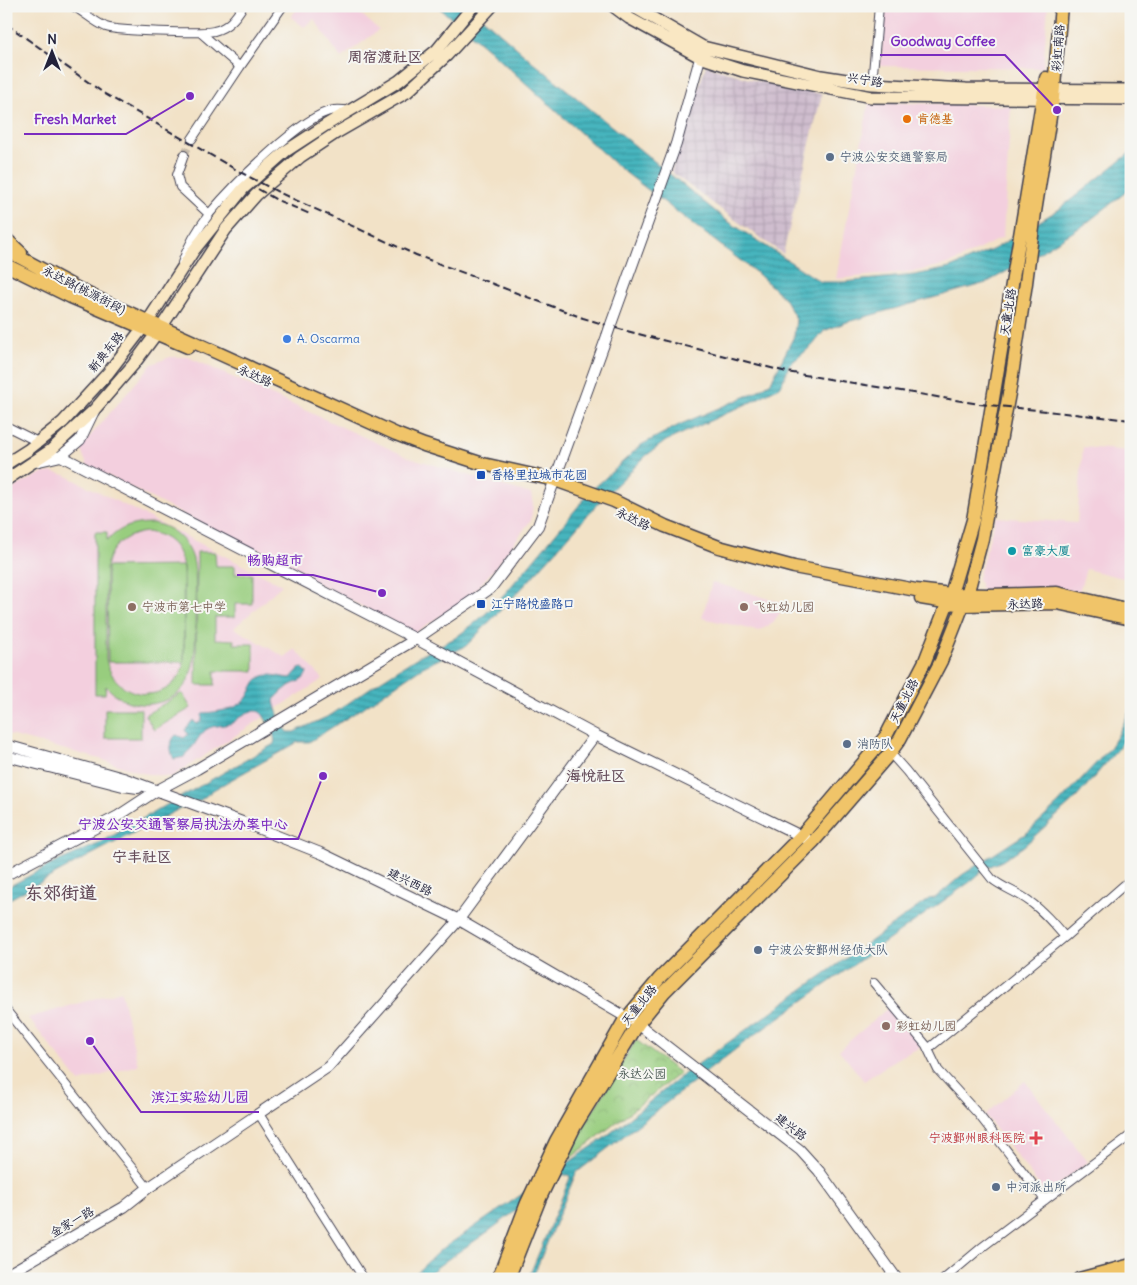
<svg xmlns="http://www.w3.org/2000/svg" width="1137" height="1285" font-family="Delius,'LXGW WenKai TC',sans-serif">
	<style>
		.built { fill: #f3cfde }
		.industrial { fill: url(#industrial-grid) }
		.green { fill: #98cd7e; stroke: #5d785c; fill-rule: evenodd }
		.park { fill: url(#park-crowns); stroke: #5d785c }
		.water { fill: url(#water-rules); stroke: #346c7c }
		.lines { fill: none; stroke-linecap: round; stroke-linejoin: round }
		.minor-tunnel { stroke: #c8bcab; stroke-width: 8; stroke-dasharray: 8 4; stroke-linecap: butt }
		.minor-casing { stroke: #413f50; stroke-width: 10 }
		.tertiary-casing { stroke: #413f50; stroke-width: 12 }
		.secondary-casing { stroke: #413f50; stroke-width: 14 }
		.primary-casing { stroke: #413f50; stroke-width: 15 }
		.trunk-casing { stroke: #413f50; stroke-width: 15 }
		.minor { stroke: #fff; stroke-width: 8 }
		.tertiary { stroke: #fff; stroke-width: 10 }
		.secondary { stroke: #f9e7c3; stroke-width: 11 }
		.primary { stroke: #f0c469; stroke-width: 12 }
		.trunk { stroke: #f0c469; stroke-width: 12 }
		.rail { stroke: #22223b; stroke-width: 2; stroke-dasharray: 8 4; stroke-linecap: butt }
		.tertiary-bridge-casing { stroke: #413f50; stroke-width: 12; stroke-linecap: butt }
		.tertiary-bridge { stroke: #fff; stroke-width: 10 }
		.food-dot { fill: #e8710a; stroke: #f6f6f2; stroke-width: 2 }
		.service-dot { fill: #5c6f8a; stroke: #f6f6f2; stroke-width: 2 }
		.shop-dot { fill: #3f7fe0; stroke: #f6f6f2; stroke-width: 2 }
		.transit-dot { fill: #1a4fb4; stroke: #f6f6f2; stroke-width: 2 }
		.culture-dot { fill: #0f9aa8; stroke: #f6f6f2; stroke-width: 2 }
		.education-dot { fill: #8d6e63; stroke: #f6f6f2; stroke-width: 2 }
		.health-dot { fill: #e0444e; stroke: #f6f6f2; stroke-width: 2 }
		.labels { text-anchor: middle; stroke-width: 4; stroke-linejoin: round; paint-order: stroke }
		.street-label { font-size: 12px; fill: #22223b; stroke: #f6f6f2 }
		.food-label { font-size: 12px; fill: #c56008; stroke: #f6f6f2; text-anchor: start }
		.service-label { font-size: 12px; fill: #4e5e75; stroke: #f6f6f2; text-anchor: start }
		.shop-label { font-size: 12px; fill: #366cbe; stroke: #f6f6f2; text-anchor: start }
		.transit-label { font-size: 12px; fill: #164399; stroke: #f6f6f2; text-anchor: start }
		.culture-label { font-size: 12px; fill: #0d838f; stroke: #f6f6f2; text-anchor: start }
		.education-label { font-size: 12px; fill: #785e54; stroke: #f6f6f2; text-anchor: start }
		.park-label { font-size: 12px; fill: #45554f; stroke: #f6f6f2 }
		.health-label { font-size: 12px; fill: #be3a42; stroke: #f6f6f2; text-anchor: end }
		.quarter-label { font-size: 15px; font-weight: bold; fill: #654c5a; stroke: #f6f6f2 }
		.district-label { font-size: 18px; font-weight: bold; fill: #654c5a; stroke: #f6f6f2 }
		.leader { fill: none; stroke: #7b2cbf; stroke-width: 2 }
		.callout-dot { fill: #7b2cbf; stroke: #f6f6f2; stroke-width: 2 }
		.callout-label { font-size: 14px; text-anchor: middle; font-weight: bold; fill: #7b2cbf; stroke: #f6f6f2; stroke-width: 4; stroke-linejoin: round; paint-order: stroke }
	</style>
	<defs>
		<pattern id="industrial-grid" width="8" height="8" patternUnits="userSpaceOnUse" patternTransform="scale(1.25)"><rect width="8" height="8" fill="#cfbdce"/><path d="M0 4h8M4 0v8" fill="none" stroke="#b1a2b2"/></pattern>
		<pattern id="park-crowns" width="20" height="18" patternUnits="userSpaceOnUse" patternTransform="scale(1.25)"><rect width="20" height="18" fill="#98cd7e"/><path d="M2 6a3 3 0 1 1 6 0M12 15a3 3 0 1 1 6 0" fill="none" stroke="#83b06e"/></pattern>
		<pattern id="water-rules" width="6" height="5" patternUnits="userSpaceOnUse" patternTransform="scale(1.25)"><rect width="6" height="5" fill="#46b5be"/><path d="M0 2.5h6" fill="none" stroke="#3a939c"/></pattern>
	</defs>
	<rect width="100%" height="100%" fill="#f6f6f2"/>
	<filter id="ink" filterUnits="userSpaceOnUse"><feTurbulence type="fractalNoise" baseFrequency=".02" numOctaves="2"/><feDisplacementMap in="SourceGraphic" scale="10" xChannelSelector="R" yChannelSelector="G"/><feConvolveMatrix kernelMatrix="1 2 1 2 8 2 1 2 1" color-interpolation-filters="sRGB"/></filter>
	<filter id="wash" filterUnits="userSpaceOnUse"><feTurbulence type="fractalNoise" baseFrequency=".0096" numOctaves="4" result="noise"/><feDisplacementMap in="SourceGraphic" scale="20" xChannelSelector="R" yChannelSelector="G"/><feGaussianBlur stdDeviation="1.12" result="paint"/><feColorMatrix in="noise" values="0 0 0 0 0 0 0 0 0 0 0 0 0 0 0 0 0 1.4 0 .05"/><feComposite in="paint" operator="in"/></filter>
	<g filter="url(#wash)">
		<rect width="100%" height="100%" fill="#f2e2c7"/>
		<!-- built -->
		<path class="built" d="M299,6H352L379,30L341,58L314,19L304,27L291,17Z
			M886,6H1048L1043,68L880,66Z
			M869,102L1011,106L1003,237L952,263L917,271L836,279Z
			M170,357H188L408,457L531,494L533,504L531,520L495,568L466,600L414,633L87,465L81,450L85,442L152,364Z
			M1083,447L1131,451V580L1086,569L1079,592L989,591L981,588L978,578L996,517L1077,523Z
			M53,472L65,475L282,585L234,628L285,657L295,649L323,679L171,777L142,773L100,759L6,734V492L42,473Z
			M712,582L783,603L781,611L773,623L759,631L702,618Z
			M121,991L138,1065L79,1082L28,1018Z
			M889,1007L920,1045L919,1048L896,1059L864,1081L839,1050Z
			M1025,1081L1088,1162L1046,1194L985,1115Z"/>
		<!-- industrial -->
		<path class="industrial" d="M706,65L749,79L822,94L783,254L730,216L671,172Z"/>
		<!-- green -->
		<path class="green" d="M153,523C173,527 187,540 193,559C197,575 195,593 195,609C195,648 202,698 150,704C133,706 117,699 106,686L105,694H95V532H107V541C120,527 133,523 153,523ZM147,532C190,538 184,577 184,610C184,626 185,644 184,660L183,566L107,567L108,662H184C176,706 115,704 106,659V569C108,547 126,534 147,532Z
			M197,552H215L216,566H235V574H252V604H235V617H215V639L234,640V644H254V671H215V685H196Z
			M182,693L191,708L154,730L145,715Z
			M105,709H141V738H105Z"/>
		<!-- park -->
		<path class="park" d="M636,1040L680,1073L559,1167Z"/>
		<!-- water -->
		<path class="water" d="M437,6H469L533,62L726,220L821,282H844L915,275L950,268L994,249L1058,210L1131,152V188L1084,225L1034,256L986,283L847,322L824,331L813,345L789,365L781,386L751,402L666,441L647,455L603,498L526,584L466,646L421,668L361,709L309,742H298L213,790L201,800L187,805L87,857L6,901V888L52,864L98,844L274,744C276,737 272,732 269,726C266,720 263,712 257,711C246,710 240,718 232,723C227,725 222,725 217,726C204,727 200,736 194,745C191,750 186,752 184,757L174,759C170,752 169,741 176,735L184,738L188,734L185,730L193,720L197,724L202,720V715L204,713C216,712 236,710 245,700C252,693 253,679 263,676C272,673 282,678 291,678L299,669L303,668L307,672C304,682 297,681 289,686C284,690 278,695 274,700C275,710 282,724 288,732H294L331,715L380,681L421,655L455,638L476,622L493,607L526,569L591,491L641,445L681,424L754,393L771,382L794,336L796,319L784,298L758,274L617,166L489,50Z
			M1131,708V727L1119,748L1076,798L1024,846L1002,861L986,868L970,882L745,1042L576,1173L532,1279H528L570,1178L569,1175H563C539,1194 514,1212 489,1231C467,1247 444,1260 423,1279H410L439,1251L603,1139L684,1074L929,899L935,898L962,875L1028,832L1058,804L1110,748L1118,735Z"/>
	</g>
	<g filter="url(#ink)">
		<g class="lines">
			<!-- minor-tunnel -->
			<path class="minor-tunnel" d="M184,155L192,139"/>
			<!-- minor casing -->
			<g class="minor-casing">
				<path id="minor" d="M73,6C84,12 94,22 106,27C117,31 202,34 214,31C228,28 236,17 243,6
					M201,33L240,67
					M872,84L879,6
					M192,139L240,67L283,6
					M184,155L177,175L180,187L209,214
					M182,263C188,245 199,227 210,213C231,188 303,114 334,110C339,109 345,110 350,111
					M6,426L38,442
					M890,753L906,771L992,879C1003,888 1017,892 1029,901C1043,911 1054,924 1065,937
					M874,983L926,1045L938,1070L979,1115L1045,1200
					M6,1010L148,1188
					M928,1049L1065,937L1131,879
					M259,1114L364,1279
					M944,1279L981,1248L1131,1135"/>
			</g>
			<!-- tertiary casing -->
			<g class="tertiary-casing">
				<path id="tertiary" d="M610,327L676,144L702,51
					M61,456L416,639L595,735L807,839
					M35,462L61,456L80,440L94,411
					M6,745L123,778L242,822L323,854L459,920L638,1024L800,1150L819,1171L897,1279
					M6,756L123,786L138,788
					M6,875L118,816L156,791L197,769L416,639L491,588L538,526L607,336
					M6,1275L124,1207L148,1188L328,1067L457,922L595,735"/>
			</g>
			<!-- secondary casing -->
			<g class="secondary-casing">
				<path id="secondary" d="M613,6L629,18L700,57L743,71L871,97L1131,99
					M632,6L703,47L821,76L872,84L966,89L1131,90
					M6,464L28,450L63,422L108,373L148,321L194,250L243,189L286,151L326,125L399,81L437,50L473,6
					M6,480L51,450L94,410L133,365L162,326L226,229L256,195L300,157L336,133L407,92L447,55L492,6"/>
			</g>
			<!-- primary casing -->
			<g class="primary-casing">
				<path id="primary" d="M6,239L21,253
					M6,250L88,294L396,434L424,445L483,464L555,480L614,501L665,526L719,547L794,567L916,590L951,594L989,595L1057,593L1131,610
					M6,265L71,297L188,347
					M921,598L963,605L1057,603L1131,619
					M498,1279L527,1203L556,1141L624,1021L659,979L801,836L886,736L925,661L951,594L973,520L1046,78
					M508,1279L540,1198L575,1126L638,1024L664,992L813,842L890,753L900,739L941,661L967,595L982,539L1010,388L1026,283L1035,212L1053,98L1061,6
					M1079,1279L1131,1265"/>
			</g>
			<!-- trunk casing -->
			<g class="trunk-casing">
				<path id="trunk" d="M1102,1279L1131,1271"/>
			</g>
			<!-- minor -->
			<use href="#minor" class="minor"/>
			<!-- tertiary -->
			<use href="#tertiary" class="tertiary"/>
			<!-- secondary -->
			<use href="#secondary" class="secondary"/>
			<!-- primary -->
			<use href="#primary" class="primary"/>
			<!-- trunk -->
			<use href="#trunk" class="trunk"/>
			<!-- rail -->
			<path class="rail" d="M6,24L105,94L240,172L280,193L416,255L583,318L623,330L787,372L979,404L1131,420
				M258,189L277,200L310,214"/>
			<!-- tertiary-bridge casing -->
			<g class="tertiary-bridge-casing">
				<path id="tertiary-bridge" d="M607,336L610,327"/>
			</g>
			<!-- tertiary-bridge -->
			<use href="#tertiary-bridge" class="tertiary-bridge"/>
		</g>
	</g>
	<!-- markers -->
	<circle class="food-dot" cx="907" cy="119" r="5"/>
	<g class="service-dot">
		<circle cx="830" cy="157" r="5"/>
		<circle cx="847" cy="744" r="5"/>
		<circle cx="758" cy="950" r="5"/>
		<circle cx="996" cy="1187" r="5"/>
	</g>
	<circle class="shop-dot" cx="287" cy="339" r="5"/>
	<g class="transit-dot">
		<rect x="476" y="470" width="10" height="10" rx="2.5"/>
		<rect x="476" y="599" width="10" height="10" rx="2.5"/>
	</g>
	<circle class="culture-dot" cx="1012" cy="551" r="5"/>
	<g class="education-dot">
		<circle cx="132" cy="607" r="5"/>
		<circle cx="744" cy="607" r="5"/>
		<circle cx="886" cy="1026" r="5"/>
	</g>
	<path class="health-dot" d="M1033.5 1130.5h5v5h5v5h-5v5h-5v-5h-5v-5h5z"/>
	<g class="labels">
		<!-- street labels -->
		<g class="street-label">
			<text transform="translate(1058 48) rotate(-85)" y="4">彩虹南路</text>
			<text transform="translate(865 80) rotate(9)" y="4">兴宁路</text>
			<text transform="translate(84 290) rotate(27)" y="4">永达路(桃源街段)</text>
			<text transform="translate(1008 312) rotate(-81)" y="4">天童北路</text>
			<text transform="translate(106 352) rotate(-51)" y="4">新典东路</text>
			<text transform="translate(255 376) rotate(24)" y="4">永达路</text>
			<text transform="translate(633 519) rotate(26)" y="4">永达路</text>
			<text transform="translate(1025 604) rotate(-2)" y="4">永达路</text>
			<text transform="translate(904 701) rotate(-63)" y="4">天童北路</text>
			<text transform="translate(410 882) rotate(26)" y="4">建兴西路</text>
			<text transform="translate(639 1005) rotate(-51)" y="4">天童北路</text>
			<text transform="translate(791 1127) rotate(38)" y="4">建兴路</text>
			<text transform="translate(72 1222) rotate(-30)" y="4">金家一路</text>
		</g>
		<!-- food labels -->
		<g class="food-label">
			<text x="917" y="123">肯德基</text>
		</g>
		<!-- service labels -->
		<g class="service-label">
			<text x="840" y="161">宁波公安交通警察局</text>
			<text x="857" y="748">消防队</text>
			<text x="768" y="954">宁波公安鄞州经侦大队</text>
			<text x="1006" y="1191">中河派出所</text>
		</g>
		<!-- shop labels -->
		<g class="shop-label">
			<text x="297" y="343">A. Oscarma</text>
		</g>
		<!-- transit labels -->
		<g class="transit-label">
			<text x="491" y="479">香格里拉城市花园</text>
			<text x="491" y="608">江宁路悦盛路口</text>
		</g>
		<!-- culture labels -->
		<g class="culture-label">
			<text x="1022" y="555">富豪大厦</text>
		</g>
		<!-- education labels -->
		<g class="education-label">
			<text x="142" y="611">宁波市第七中学</text>
			<text x="754" y="611">飞虹幼儿园</text>
			<text x="896" y="1030">彩虹幼儿园</text>
		</g>
		<!-- park labels -->
		<g class="park-label">
			<text x="642" y="1078">永达公园</text>
		</g>
		<!-- health labels -->
		<g class="health-label">
			<text x="1025" y="1142">宁波鄞州眼科医院</text>
		</g>
		<!-- quarter labels -->
		<g class="quarter-label">
			<text x="385" y="62">周宿渡社区</text>
			<text x="596" y="781">海悦社区</text>
			<text x="142" y="862">宁丰社区</text>
		</g>
		<!-- district labels -->
		<g class="district-label">
			<text x="61" y="899">东郊街道</text>
		</g>
	</g>
	<!-- callouts -->
	<path class="leader" d="M1057 110L1005 55H880M190 96L126 134H24M382 593L313 575H237M323 776L298 839H68M90 1041L141 1112H259"/>
	<g class="callout-dot">
		<circle cx="1057" cy="110" r="5"/>
		<circle cx="190" cy="96" r="5"/>
		<circle cx="382" cy="593" r="5"/>
		<circle cx="323" cy="776" r="5"/>
		<circle cx="90" cy="1041" r="5"/>
	</g>
	<g class="callout-label">
		<text x="943" y="46">Goodway Coffee</text>
		<text x="75" y="124">Fresh Market</text>
		<text x="275" y="565">畅购超市</text>
		<text x="183" y="829">宁波公安交通警察局执法办案中心</text>
		<text x="200" y="1102">滨江实验幼儿园</text>
	</g>
	<!-- margin -->
	<rect width="1137" height="1285" fill="none" stroke="#f6f6f2" stroke-width="25"/>
	<!-- north arrow -->
	<g transform="translate(52 52)" stroke="#f6f6f2" stroke-width="4" paint-order="stroke">
	<path d="M0-4L9 19L0 12L-9 19Z" fill="#22223b"/>
	<text y="-8" font-size="14" font-weight="bold" text-anchor="middle" fill="#22223b">N</text>
	</g>
</svg>
